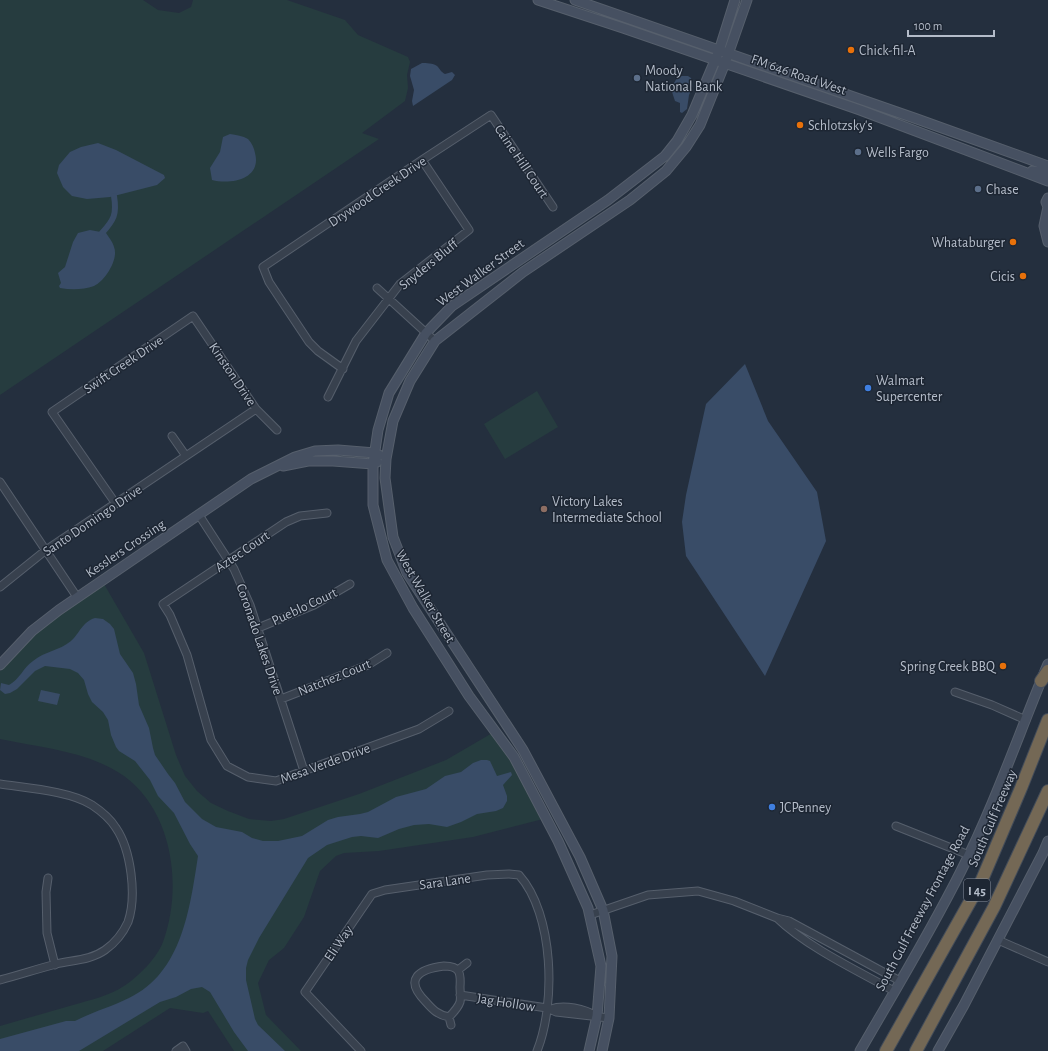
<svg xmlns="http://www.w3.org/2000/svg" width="1048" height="1051" font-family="'Alegreya Sans',sans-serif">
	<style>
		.green { fill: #263c3f }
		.water { fill: #394c67 }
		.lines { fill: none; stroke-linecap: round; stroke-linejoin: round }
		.canal { stroke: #394c67; stroke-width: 6 }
		.street-casing { stroke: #565f6c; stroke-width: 9 }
		.secondary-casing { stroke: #565f6c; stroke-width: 11 }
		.highway-casing { stroke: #434c59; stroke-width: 14 }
		.street { stroke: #38414e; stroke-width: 7 }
		.secondary { stroke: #465061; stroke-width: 9 }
		.highway { stroke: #746855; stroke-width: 12 }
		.food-dot { fill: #e8710a; stroke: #1d2633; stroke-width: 1.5 }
		.service-dot { fill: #5c6f8a; stroke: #1d2633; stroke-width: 1.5 }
		.shop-dot { fill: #3f7fe0; stroke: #1d2633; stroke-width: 1.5 }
		.education-dot { fill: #8d6e63; stroke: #1d2633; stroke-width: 1.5 }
		.labels { text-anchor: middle; stroke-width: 3; stroke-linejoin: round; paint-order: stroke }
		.shield { fill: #1d2633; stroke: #878f9c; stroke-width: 1 }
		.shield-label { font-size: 13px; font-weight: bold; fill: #b4bcc9 }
		.poi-label { font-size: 14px; fill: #b4bcc9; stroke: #1d2633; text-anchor: start }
		.street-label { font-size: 14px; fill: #b4bcc9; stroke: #1d2633 }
	</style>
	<rect width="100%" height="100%" fill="#242f3e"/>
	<!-- green -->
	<path class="green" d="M0,0H143L158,10L179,13L191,7L193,0H287L345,20L358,35L408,57L410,62L407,75L408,88L405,101L362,133L379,139L0,395Z
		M537,391L558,427L505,459L484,424Z
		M104,584L144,653L176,755L185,776L197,791L211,803L228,811L249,819L271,821L284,819L359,794L446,760L494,732L511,757L543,819L473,837L379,851L344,853L336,856L320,871L304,917L284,948L269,960L258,983L266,1015L301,1051H234L208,1011L203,1013L170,1008L103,1051H0V1026C24,1019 49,1012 73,1005C90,1000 109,996 124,986C138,977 157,958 163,942C183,887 173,812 124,776C88,751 42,748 0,739V671C12,657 24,643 39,631C59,614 82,599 104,584Z"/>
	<!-- water -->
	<path class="water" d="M422,63C426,63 433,63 437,66C440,69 441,72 445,74L452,72L455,75L452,80L413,106L412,101L414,90L410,76L411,69Z
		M680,76H688L691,78L693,86L689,95L687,109L682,113L680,112V103L675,101L672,92V83H674L677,78Z
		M230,134C236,135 243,136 248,139C252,143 254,148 255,153C262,179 231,185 212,180L210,168L220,152L223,137Z
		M98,143L116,150L164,175L165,178L157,185L110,197L87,199L72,196L63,187L57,173L59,165L70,152L81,147Z
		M90,230L106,233C109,238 113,242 114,247C119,259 105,281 94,286C83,290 71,290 60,288L59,286L61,283L58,273L65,267L73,242L78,233Z
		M745,364L768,421L817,492L826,541L765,676L686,556L682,522L686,495L706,404Z
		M95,618L103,619L110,624L114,629L120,654L133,673L136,684L139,705L149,728L153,748L155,755L168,774L175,783L185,802L202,819L216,827L242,832L252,838L263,841H278L302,836L328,820L338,817L360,814L368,812L396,797L426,789L445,776L461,772L473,763L481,760H487L490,761L497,776L511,772L512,775L503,785L507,796V801L503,808L496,811L477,814L461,822L447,827L429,824L414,825L399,829L378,838L361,836L352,837L327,845L308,858L259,938L248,960L246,968V980L255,1019L258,1025L285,1051H248L234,1032L210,992L202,987L191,989L176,997L160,1002L79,1051H0V1039L66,1021H75C92,1012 111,1007 129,998C182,973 190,908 198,856L190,844L174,813L158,796L150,780L135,761L119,751L116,747L111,735L108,720L103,712L92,702L88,694L84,680L78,673L70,669L45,666L35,671L17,689L10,693L5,694L0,690L1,683L9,685C20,679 23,668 33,661C45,651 59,651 71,641C80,633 82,622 95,618Z
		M41,690L60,694L57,705L38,701Z"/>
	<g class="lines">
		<!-- canal -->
		<path class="canal" d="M102,233C114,220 117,214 114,196"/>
		<!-- street casing -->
		<g class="street-casing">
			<path id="street" d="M377,288L435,341
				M343,369L318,351L309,342L269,282L263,267L422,160L491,115L553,207
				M328,397L356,341L400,284L469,230L422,160
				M172,436L186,456
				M0,482L77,597
				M116,504L52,412L193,316L256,409L277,430
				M327,513L300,516L286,522L163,604L170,615L187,655L211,740L227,766L248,777L276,781L419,729L449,711
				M199,515L234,569L250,605L304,771
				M0,587L46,550L256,409
				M258,628L314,605L350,584
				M955,692L992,705L1026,720
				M281,699L368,665L387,653
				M0,784C26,788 70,791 92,805C101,811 110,818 116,828C131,850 137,896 128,922C123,933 115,943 105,950C91,960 73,960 56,964C37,969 19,975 0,980
				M896,826L969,855
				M48,878L46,892L47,933L55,965
				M590,915L648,895L698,891L734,901L777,918L789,921L900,981
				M777,918C807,947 858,971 894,991
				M998,940L1048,962
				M444,966C460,966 461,973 460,987C460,991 461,998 460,1002C458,1008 453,1013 449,1017C438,1015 433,1010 426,1002C403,979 419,969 444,966Z
				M458,970L467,963
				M460,995L547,1008L556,1012L609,1018
				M551,1009C564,1004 585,1009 596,1016
				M449,1017L451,1025
				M176,1051L183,1046L186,1051
				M361,1051L305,992L372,894L385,890L487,875L509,874L519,875C554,914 556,1004 537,1051"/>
		</g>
		<!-- secondary casing -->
		<g class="secondary-casing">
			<path id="secondary" d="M538,0L623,28L860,110L1048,181
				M575,0L917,119L1048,166
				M1032,171L1048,173
				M1048,198L1046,202L1048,207L1044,226L1048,242
				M283,466L308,461H333L373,464L377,462
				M0,665L32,631L59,610L251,479L295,457L315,451L338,450L375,453L379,455
				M589,1051L597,1016L601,966L588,908L558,841L514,757L469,696L413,608L387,560L373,505V464L378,430L389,393L426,333L452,306L608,200L665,156L677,141L692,115L719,51L735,0
				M602,1051L609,1018L612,956L603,910L580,857L523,750L407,573L393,537L385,478L386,459L393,421L410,381L435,341L523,272L630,200L666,171L686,147L700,125L725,63L747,0
				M860,1051C894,992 930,933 961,871C995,804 1019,733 1048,664
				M938,1051L964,1005L1043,853L1048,841"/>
		</g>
		<!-- highway casing -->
		<g class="highway-casing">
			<path id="highway" d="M1041,681L1048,671
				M886,1051L981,882L1021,788L1048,720
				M916,1051L994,907L1048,791"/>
		</g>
		<!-- street -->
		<use href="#street" class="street"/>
		<!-- secondary -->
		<use href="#secondary" class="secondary"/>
		<!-- highway -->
		<use href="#highway" class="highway"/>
	</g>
	<!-- markers -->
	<g class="food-dot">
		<circle cx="851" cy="50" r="4"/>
		<circle cx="800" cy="125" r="4"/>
		<circle cx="1013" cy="242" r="4"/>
		<circle cx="1023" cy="276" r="4"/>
		<circle cx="1003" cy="666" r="4"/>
	</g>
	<g class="service-dot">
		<circle cx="637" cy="78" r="4"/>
		<circle cx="858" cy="152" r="4"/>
		<circle cx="978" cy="189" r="4"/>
	</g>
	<g class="shop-dot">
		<circle cx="868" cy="388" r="4"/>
		<circle cx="772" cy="807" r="4"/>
	</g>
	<circle class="education-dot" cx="544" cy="509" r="4"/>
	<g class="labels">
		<!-- shield labels -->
		<rect class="shield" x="964" y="879" width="26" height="22" rx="3"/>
		<g class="shield-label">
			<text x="977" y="895">I 45</text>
		</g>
		<!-- poi labels -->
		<g class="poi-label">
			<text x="859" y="55">Chick-fil-A</text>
			<text x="645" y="75">Moody<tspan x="645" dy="16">National Bank</tspan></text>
			<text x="808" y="130">Schlotzsky's</text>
			<text x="866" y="157">Wells Fargo</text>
			<text x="986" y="194">Chase</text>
			<text x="1005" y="247" text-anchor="end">Whataburger</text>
			<text x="1015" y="281" text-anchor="end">Cicis</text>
			<text x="876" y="385">Walmart<tspan x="876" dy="16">Supercenter</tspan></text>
			<text x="552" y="506">Victory Lakes<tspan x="552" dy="16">Intermediate School</tspan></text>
			<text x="995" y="671" text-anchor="end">Spring Creek BBQ</text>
			<text x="780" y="812">JCPenney</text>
		</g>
		<!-- street labels -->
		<g class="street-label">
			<text transform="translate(799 74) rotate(19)" y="5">FM 646 Road West</text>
			<text transform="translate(522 161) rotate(56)" y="5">Caine Hill Court</text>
			<text transform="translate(377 191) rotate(-34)" y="5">Drywood Creek Drive</text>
			<text transform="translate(428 264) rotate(-39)" y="5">Snyders Bluff</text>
			<text transform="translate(480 272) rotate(-36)" y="5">West Walker Street</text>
			<text transform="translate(123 364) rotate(-34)" y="5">Swift Creek Drive</text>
			<text transform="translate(233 374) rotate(56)" y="5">Kinston Drive</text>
			<text transform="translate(92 520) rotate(-34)" y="5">Santo Domingo Drive</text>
			<text transform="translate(125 548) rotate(-34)" y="5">Kesslers Crossing</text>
			<text transform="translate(242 551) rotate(-34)" y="5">Aztec Court</text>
			<text transform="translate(426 596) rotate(60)" y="5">West Walker Street</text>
			<text transform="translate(304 606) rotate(-25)" y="5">Pueblo Court</text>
			<text transform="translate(260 639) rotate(71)" y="5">Coronado Lakes Drive</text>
			<text transform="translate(334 677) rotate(-22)" y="5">Natchez Court</text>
			<text transform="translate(325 763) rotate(-20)" y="5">Mesa Verde Drive</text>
			<text transform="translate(992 818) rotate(-67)" y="5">South Gulf Freeway</text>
			<text transform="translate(445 881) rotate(-8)" y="5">Sara Lane</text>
			<text transform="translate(922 908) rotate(-62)" y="5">South Gulf Freeway Frontage Road</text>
			<text transform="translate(338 943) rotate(-56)" y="5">Eli Way</text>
			<text transform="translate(506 1002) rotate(9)" y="5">Jag Hollow</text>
		</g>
	</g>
	<!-- scale -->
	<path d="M908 30v6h86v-6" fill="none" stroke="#b4bcc9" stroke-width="2"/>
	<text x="914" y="30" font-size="12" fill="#b4bcc9" stroke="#1d2633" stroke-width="3" paint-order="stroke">100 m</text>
</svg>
